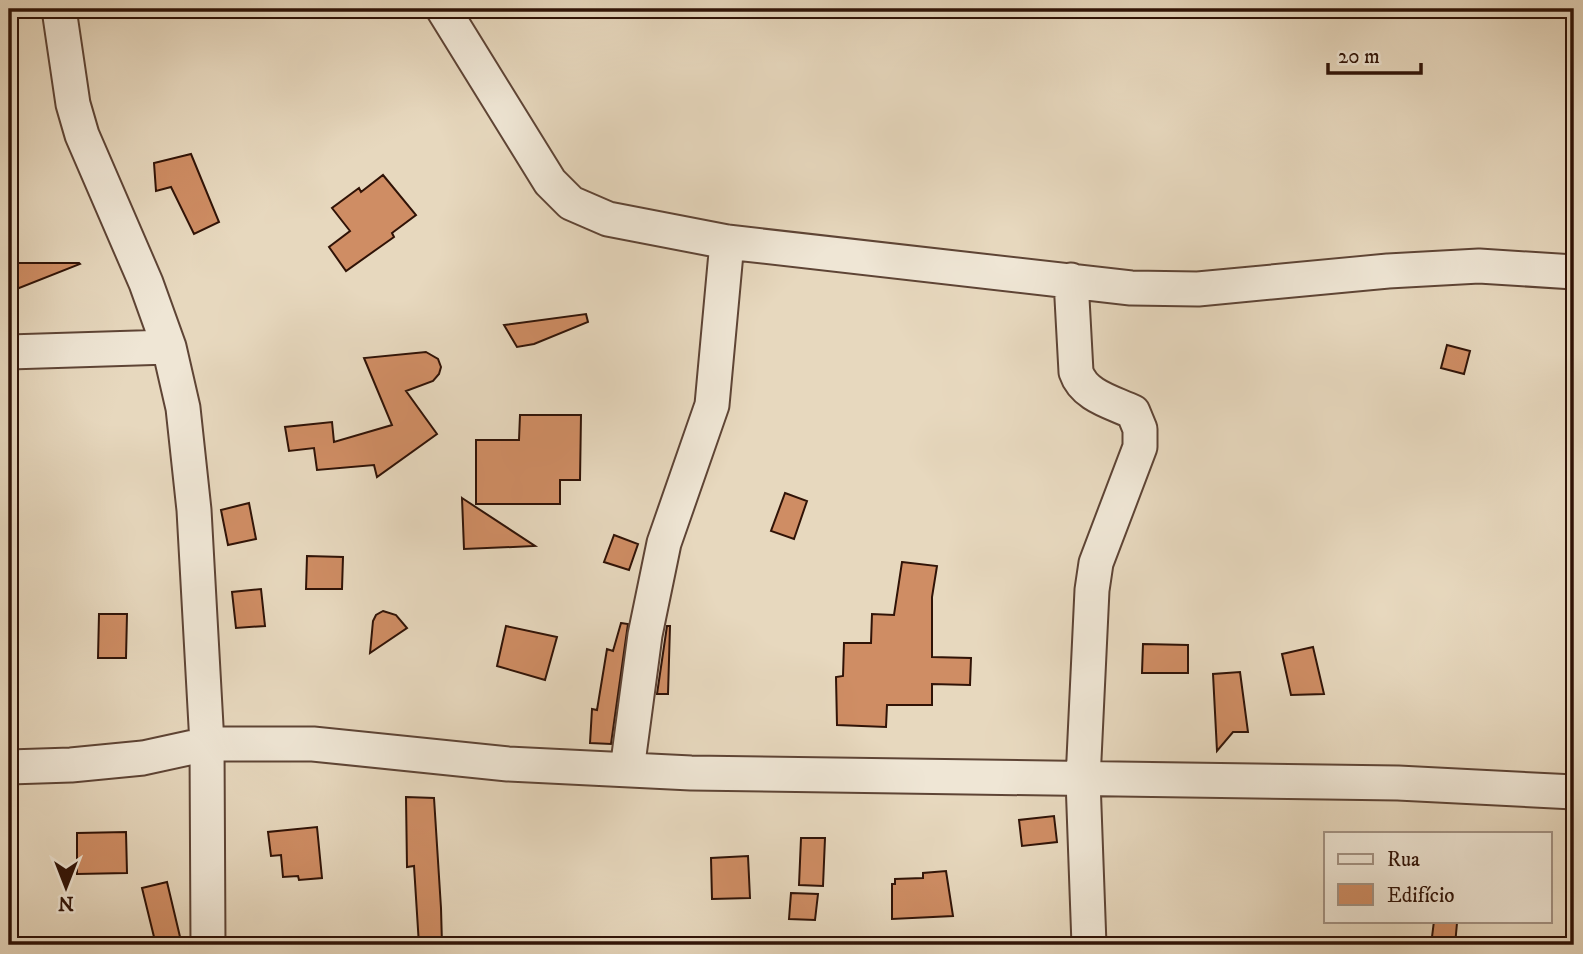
<svg xmlns="http://www.w3.org/2000/svg" width="1583" height="954" font-family="'IM FELL DW Pica',serif">
	<style>
		.building { fill: #cf8d64; stroke: #301307; stroke-width: 2 }
		.lines { fill: none; stroke-linecap: round; stroke-linejoin: round }
		.street-casing { stroke: #5e4435; stroke-width: 37 }
		.street { stroke: #efe6d5; stroke-width: 33 }
	</style>
	<rect width="100%" height="100%" fill="#e7d8be"/>
	<filter id="stains"><feTurbulence type="fractalNoise" baseFrequency=".00286" numOctaves="4"/><feColorMatrix values="0 0 0 0 .2 0 0 0 0 .09 0 0 0 0 .02 0 0 0 .5 -.17"/></filter>
	<radialGradient id="worn" r=".72"><stop offset=".6" stop-color="#630" stop-opacity="0"/><stop offset="1" stop-color="#630" stop-opacity=".3"/></radialGradient>
	<!-- building -->
	<path class="building" d="M191,154L219,222L194,234L171,187L156,191L154,163Z
		M383,175L416,215L392,233L394,237L346,271L329,247L350,231L332,208L359,188L361,192Z
		M9,263H79L80,264L9,292Z
		M586,314L588,322L534,344L517,347L504,325Z
		M1447,345L1470,351L1464,374L1441,368Z
		M426,352L438,359L441,367L439,374L433,381L406,391L437,434L377,477L374,465L317,470L314,448L289,451L285,427L332,422L334,442L392,425L364,358Z
		M520,415H581L580,480H560V504H476V440H519Z
		M785,493L807,501L794,539L771,531Z
		M462,498L535,546L464,549Z
		M249,503L256,539L228,545L221,510Z
		M614,535L638,544L629,570L604,562Z
		M307,556L343,557L342,589H306Z
		M902,562L937,566L932,597V657L971,658L970,685L932,684V705H887L886,727L837,725L836,677L843,676L844,643H871L872,614L894,615Z
		M261,589L265,626L236,628L232,592Z
		M383,611L396,615L407,628L370,653L373,621L376,615Z
		M99,614H127L126,658H98Z
		M621,623L628,624L611,744L590,743L592,709L597,710L607,649L613,651Z
		M506,626L557,637L545,680L497,666Z
		M667,626H670L668,694H657Z
		M1143,644L1188,645V673H1142Z
		M1313,647L1324,694L1291,695L1282,654Z
		M1240,672L1248,732H1233L1217,751L1213,674Z
		M406,797L434,798L441,908L442,945H419L414,866L407,867Z
		M1054,816L1057,842L1022,846L1019,820Z
		M317,827L322,878L299,880L298,876L283,877L281,855L271,856L268,832Z
		M126,832L127,873L77,874V833Z
		M801,838H825L823,886L799,885Z
		M748,856L750,898L712,899L711,858Z
		M946,871L953,916L892,919V884H895V879L923,878V873Z
		M167,882L181,941L156,945L142,888Z
		M791,893L818,894L815,920L789,919Z
		M1434,921L1457,923L1455,945H1431Z"/>
	<g class="lines">
		<!-- street casing -->
		<g class="street-casing">
			<path id="street" d="M59,9L73,104L82,135L146,283L169,347
				M443,9L550,182L571,203L608,219L727,242L1131,288L1198,289L1388,271L1479,266L1574,272
				M1071,280L1076,372C1084,396 1112,402 1133,412L1140,429V447L1096,563L1092,590L1083,780L1089,945
				M9,352L169,347L183,408L194,510L207,744L208,945
				M9,767L71,765L143,758L207,744H313L508,764L691,773L1398,783L1574,792
				M627,770L645,635L664,543L712,405L727,242"/>
		</g>
		<!-- street -->
		<use href="#street" class="street"/>
	</g>
	<!-- margin -->
	<rect width="1583" height="954" fill="none" stroke="#e7d8be" stroke-width="35"/>
	<rect x="10" y="10" width="1562" height="933" fill="none" stroke="#301307" stroke-width="3.5"/>
	<rect x="18" y="18" width="1548" height="919" fill="none" stroke="#301307" stroke-width="2"/>
	<!-- legend -->
	<rect x="1324" y="832" width="228" height="91" fill="#efe6d5" stroke="#a39283" stroke-width="2"/>
	<rect x="1338" y="854" width="35" height="10" fill="#efe6d5" stroke="#a39283" stroke-width="2"/>
	<text x="1387" y="866" font-size="21" fill="#301307">Rua</text>
	<rect x="1338" y="884" width="35" height="21" fill="#cf8d64" stroke="#a39283" stroke-width="2"/>
	<text x="1387" y="902" font-size="21" fill="#301307">Edifício</text>
	<!-- north arrow -->
	<g transform="translate(66 887) rotate(180)" stroke="#efe6d5" stroke-width="5" paint-order="stroke">
	<path d="M0-5L12 26L0 18L-12 26Z" fill="#301307"/>
	<text y="-10" font-size="19" font-weight="bold" text-anchor="middle" fill="#301307">N</text>
	</g>
	<!-- scale -->
	<path d="M1328 63v10h93v-10" fill="none" stroke="#301307" stroke-width="3.5"/>
	<text x="1338" y="63" font-size="21" fill="#301307" stroke="#efe6d5" stroke-width="5" paint-order="stroke">20 m</text>
	<rect width="100%" height="100%" filter="url(#stains)"/>
	<rect width="100%" height="100%" fill="url(#worn)"/>
</svg>
